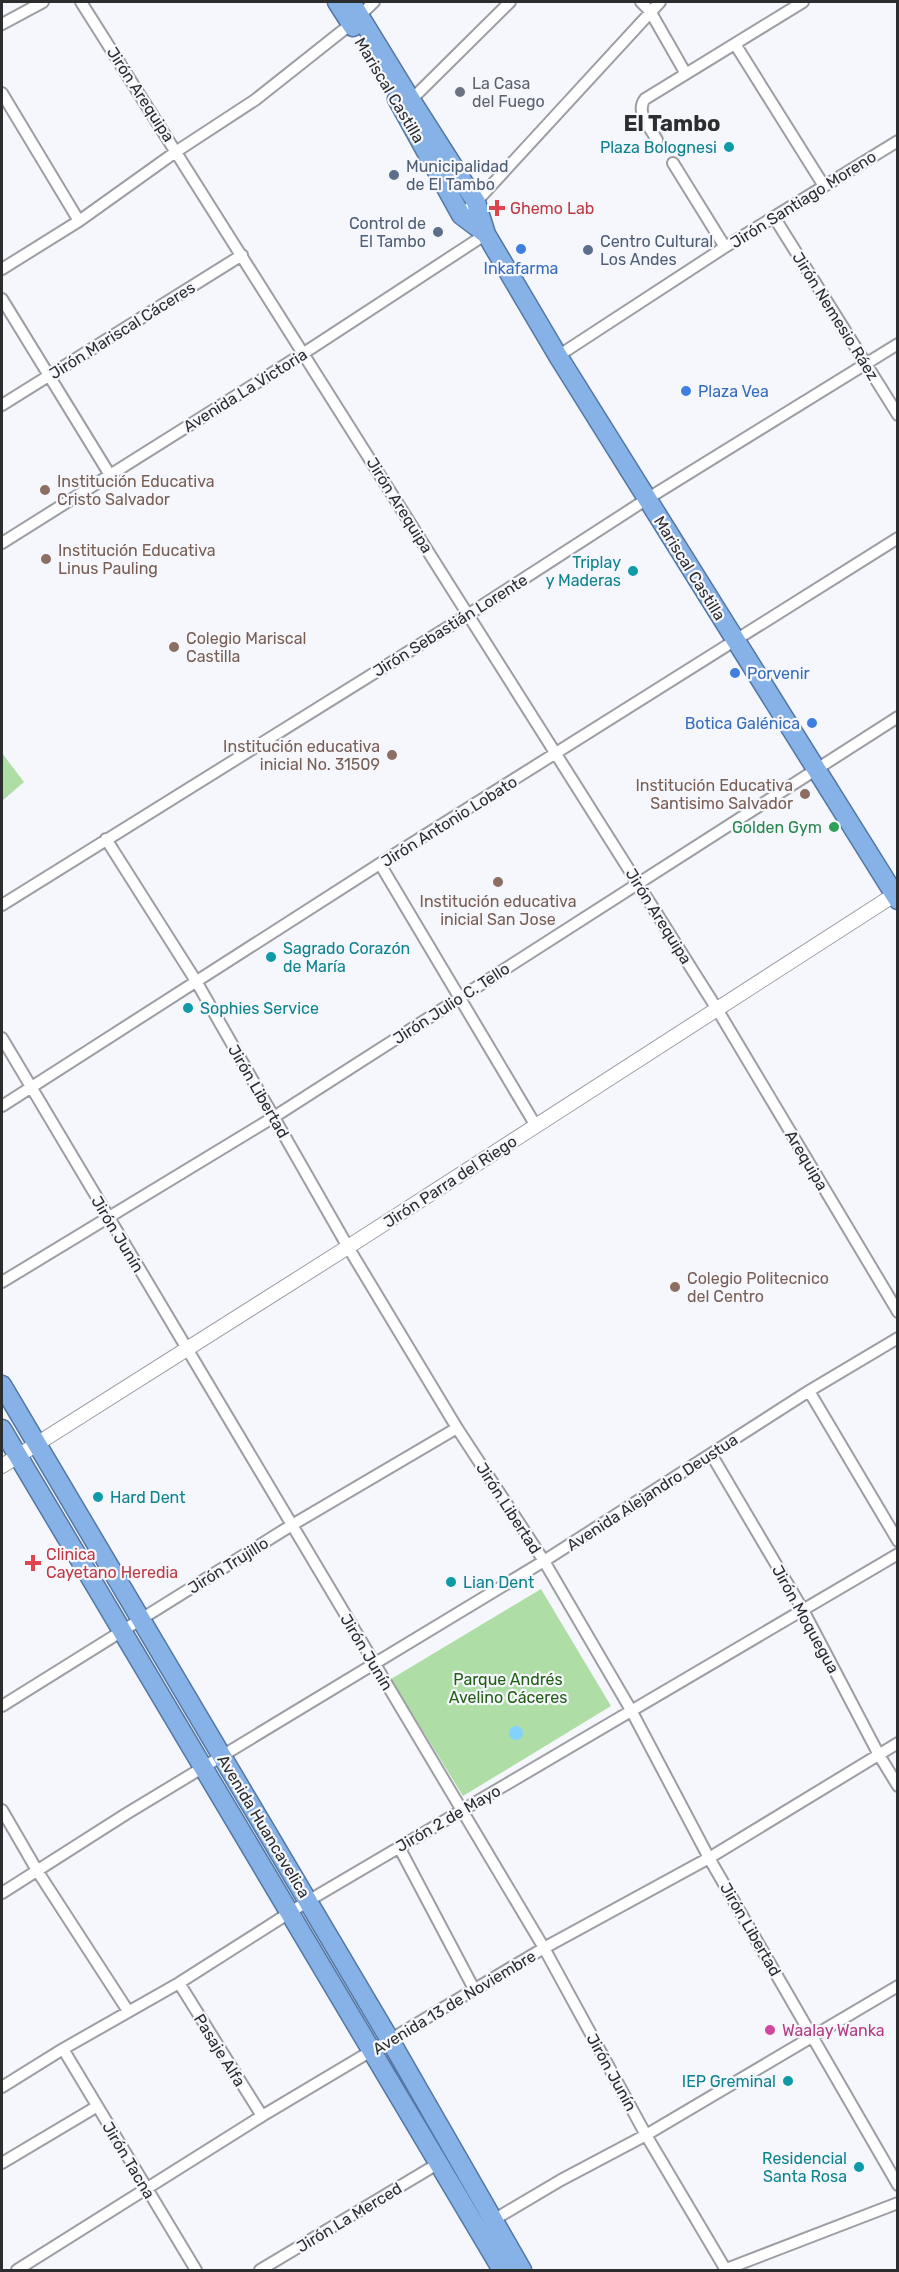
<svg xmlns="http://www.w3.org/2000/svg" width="899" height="2272" font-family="Rubik,sans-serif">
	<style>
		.green { fill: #aedea5 }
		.water { fill: #83d2fc }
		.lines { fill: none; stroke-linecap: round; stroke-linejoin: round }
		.minor-casing { stroke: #9c9ea3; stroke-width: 14 }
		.tertiary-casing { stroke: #9c9ea3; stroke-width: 16 }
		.trunk-casing { stroke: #5477a4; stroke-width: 21 }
		.minor { stroke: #fff; stroke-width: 10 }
		.tertiary { stroke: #fff; stroke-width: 14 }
		.trunk { stroke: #87b2e8; stroke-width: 18 }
		.worship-dot { fill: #6b7280; stroke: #f5f7fc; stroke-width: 2 }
		.culture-dot { fill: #0f9aa8; stroke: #f5f7fc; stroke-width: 2 }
		.service-dot { fill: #5c6f8a; stroke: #f5f7fc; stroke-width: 2 }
		.health-dot { fill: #e0444e; stroke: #f5f7fc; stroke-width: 2 }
		.shop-dot { fill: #3f7fe0; stroke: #f5f7fc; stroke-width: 2 }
		.education-dot { fill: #8d6e63; stroke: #f5f7fc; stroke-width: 2 }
		.leisure-dot { fill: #2e9e5b; stroke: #f5f7fc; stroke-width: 2 }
		.hotel-dot { fill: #d1479c; stroke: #f5f7fc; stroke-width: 2 }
		.labels { text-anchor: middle; stroke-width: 4.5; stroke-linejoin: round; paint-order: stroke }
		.worship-label { font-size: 16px; fill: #5b616d; stroke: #f5f7fc; text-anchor: start }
		.street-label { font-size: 16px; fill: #2c2d2f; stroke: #f5f7fc }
		.culture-label { font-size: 16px; fill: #0d838f; stroke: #f5f7fc; text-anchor: end }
		.service-label { font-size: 16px; fill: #4e5e75; stroke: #f5f7fc; text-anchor: start }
		.health-label { font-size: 16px; fill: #be3a42; stroke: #f5f7fc; text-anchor: start }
		.shop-label { font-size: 16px; fill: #366cbe; stroke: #f5f7fc; text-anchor: start }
		.education-label { font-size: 16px; fill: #785e54; stroke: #f5f7fc; text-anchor: start }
		.leisure-label { font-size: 16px; fill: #27864d; stroke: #f5f7fc; text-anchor: end }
		.park-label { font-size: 16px; fill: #215d13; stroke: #f5f7fc }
		.hotel-label { font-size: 16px; fill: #b23c85; stroke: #f5f7fc; text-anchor: start }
		.district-label { font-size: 22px; font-weight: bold; fill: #2c2d2f; stroke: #f5f7fc }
	</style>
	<rect width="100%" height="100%" fill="#f5f7fc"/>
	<!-- green -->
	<path class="green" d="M2,753L24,782L2,801Z
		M541,1589L611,1706L463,1796L391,1679Z"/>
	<!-- water -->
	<path class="water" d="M509 1733a7 7 0 1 1 14 0a7 7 0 1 1-14 0Z"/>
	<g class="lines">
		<!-- minor casing -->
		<g class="minor-casing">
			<path id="minor" d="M81,2L717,1009L898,1312
				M641,2L650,11L686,74
				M2,24L43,2
				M735,44L824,186
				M2,93L79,221
				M411,100L510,2
				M657,140C650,127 635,112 645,99L803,2
				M673,163L725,247
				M461,215L476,202L660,2
				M774,217L898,415
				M2,269L79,221L177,151L255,100L351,24L374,2
				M2,299L110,475
				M558,356L725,247L898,141
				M2,405L242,255
				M2,543L304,353L486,234
				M106,839L196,981L348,1247L457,1428L544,1561L631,1710L709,1858L898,2185
				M380,864L536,1126
				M2,905L469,614L647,499L898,344
				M2,1038L544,1948L646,2135L726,2270
				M2,1106L392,856L898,538
				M2,1282L274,1117L898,717
				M809,1391L898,1541
				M711,1454L803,1610L879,1755L898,1786
				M2,1706L292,1525L457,1428
				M2,1810L38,1872L128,2011
				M399,1847L474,1989
				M2,1893L126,1814L544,1561L809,1391L898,1338
				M179,1983L262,2116
				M63,2049L196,2270
				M2,2087L63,2049L179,1983L308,1901L898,1554
				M2,2163L96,2107
				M490,2222L561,2180L646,2135L898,1986
				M17,2270L262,2116L544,1948L709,1858L898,1743
				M260,2270L439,2163
				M724,2270L898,2203"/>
		</g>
		<!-- tertiary casing -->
		<g class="tertiary-casing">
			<path id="tertiary" d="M2,1466L348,1247L894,895"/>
		</g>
		<!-- trunk casing -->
		<g class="trunk-casing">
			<path id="trunk" d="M337,2L353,27
				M351,2L411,100L476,202L486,234L558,356L898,900
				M397,99L461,215L486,234
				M2,1385L390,2040L522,2270
				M2,1429L502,2270"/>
		</g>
		<!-- minor -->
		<use href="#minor" class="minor"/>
		<!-- tertiary -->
		<use href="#tertiary" class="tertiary"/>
		<!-- trunk -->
		<use href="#trunk" class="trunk"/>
	</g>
	<!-- markers -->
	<circle class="worship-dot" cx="460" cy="92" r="6"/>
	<g class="culture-dot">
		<circle cx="729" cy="147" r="6"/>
		<circle cx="633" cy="571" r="6"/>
		<circle cx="271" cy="957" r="6"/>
		<circle cx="188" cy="1008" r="6"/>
		<circle cx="98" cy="1497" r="6"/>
		<circle cx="451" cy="1582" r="6"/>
		<circle cx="788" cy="2081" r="6"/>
		<circle cx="859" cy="2167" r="6"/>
	</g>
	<g class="service-dot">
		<circle cx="394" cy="175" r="6"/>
		<circle cx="438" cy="232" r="6"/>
		<circle cx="588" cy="250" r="6"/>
	</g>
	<g class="health-dot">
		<path d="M494 199h6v6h6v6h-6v6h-6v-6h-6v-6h6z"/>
		<path d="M30 1554h6v6h6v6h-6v6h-6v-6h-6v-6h6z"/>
	</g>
	<g class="shop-dot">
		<circle cx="521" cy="249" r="6"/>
		<circle cx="686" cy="391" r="6"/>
		<circle cx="735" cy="673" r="6"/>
		<circle cx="812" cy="723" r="6"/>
	</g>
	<g class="education-dot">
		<circle cx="45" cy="490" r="6"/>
		<circle cx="46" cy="559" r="6"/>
		<circle cx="174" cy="647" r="6"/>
		<circle cx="392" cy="755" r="6"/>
		<circle cx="805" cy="794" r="6"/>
		<circle cx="498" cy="882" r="6"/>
		<circle cx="675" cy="1287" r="6"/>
	</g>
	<circle class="leisure-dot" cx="834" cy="827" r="6"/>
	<circle class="hotel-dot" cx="770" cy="2030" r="6"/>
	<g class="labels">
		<!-- worship labels -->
		<g class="worship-label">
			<text x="472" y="89">La Casa<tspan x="472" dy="18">del Fuego</tspan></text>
		</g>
		<!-- street labels -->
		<g class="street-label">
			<text transform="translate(390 90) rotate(59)" y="6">Mariscal Castilla</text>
			<text transform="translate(141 94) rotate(57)" y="6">Jirón Arequipa</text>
			<text transform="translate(803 199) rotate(-32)" y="6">Jirón Santiago Moreno</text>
			<text transform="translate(836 316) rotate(58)" y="6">Jirón Nemesio Ráez</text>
			<text transform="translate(122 330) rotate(-32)" y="6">Jirón Mariscal Cáceres</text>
			<text transform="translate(245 390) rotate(-32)" y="6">Avenida La Victoria</text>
			<text transform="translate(400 505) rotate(58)" y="6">Jirón Arequipa</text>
			<text transform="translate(690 568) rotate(58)" y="6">Mariscal Castilla</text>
			<text transform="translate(450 625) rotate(-32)" y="6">Jirón Sebastián Lorente</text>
			<text transform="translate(449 821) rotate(-32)" y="6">Jirón Antonio Lobato</text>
			<text transform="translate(659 916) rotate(58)" y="6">Jirón Arequipa</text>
			<text transform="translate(451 1003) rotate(-33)" y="6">Jirón Julio C. Tello</text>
			<text transform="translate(259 1091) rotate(60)" y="6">Jirón Libertad</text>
			<text transform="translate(807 1160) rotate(59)" y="6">Arequipa</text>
			<text transform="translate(450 1181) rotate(-33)" y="6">Jirón Parra del Riego</text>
			<text transform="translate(118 1234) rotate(59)" y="6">Jirón Junín</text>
			<text transform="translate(652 1492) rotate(-33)" y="6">Avenida Alejandro Deustua</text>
			<text transform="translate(509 1508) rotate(57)" y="6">Jirón Libertad</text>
			<text transform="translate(228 1565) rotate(-32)" y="6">Jirón Trujillo</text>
			<text transform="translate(806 1619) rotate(61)" y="6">Jirón Moquegua</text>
			<text transform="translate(367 1652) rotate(59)" y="6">Jirón Junín</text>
			<text transform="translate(448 1818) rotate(-30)" y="6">Jirón 2 de Mayo</text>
			<text transform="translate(264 1826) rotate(59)" y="6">Avenida Huancavelica</text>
			<text transform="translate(751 1929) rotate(60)" y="6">Jirón Libertad</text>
			<text transform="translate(454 2002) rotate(-31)" y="6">Avenida 13 de Noviembre</text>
			<text transform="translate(220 2050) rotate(58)" y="6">Pasaje Alfa</text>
			<text transform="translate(612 2072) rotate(61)" y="6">Jirón Junín</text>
			<text transform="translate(129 2160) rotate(59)" y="6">Jirón Tacna</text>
			<text transform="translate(349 2217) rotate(-31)" y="6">Jirón La Merced</text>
		</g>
		<!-- culture labels -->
		<g class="culture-label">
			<text x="717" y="153">Plaza Bolognesi</text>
			<text x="621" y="568">Triplay<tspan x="621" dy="18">y Maderas</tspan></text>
			<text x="283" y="954" text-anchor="start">Sagrado Corazón<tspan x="283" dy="18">de María</tspan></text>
			<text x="200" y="1014" text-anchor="start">Sophies Service</text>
			<text x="110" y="1503" text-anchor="start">Hard Dent</text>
			<text x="463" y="1588" text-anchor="start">Lian Dent</text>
			<text x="776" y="2087">IEP Greminal</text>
			<text x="847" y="2164">Residencial<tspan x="847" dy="18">Santa Rosa</tspan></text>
		</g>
		<!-- service labels -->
		<g class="service-label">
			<text x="406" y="172">Municipalidad<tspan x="406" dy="18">de El Tambo</tspan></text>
			<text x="426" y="229" text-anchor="end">Control de<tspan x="426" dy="18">El Tambo</tspan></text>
			<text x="600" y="247">Centro Cultural<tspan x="600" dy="18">Los Andes</tspan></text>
		</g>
		<!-- health labels -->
		<g class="health-label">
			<text x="510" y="214">Ghemo Lab</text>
			<text x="46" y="1560">Clinica<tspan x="46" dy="18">Cayetano Heredia</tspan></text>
		</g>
		<!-- shop labels -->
		<g class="shop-label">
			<text x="521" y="274" text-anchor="middle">Inkafarma</text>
			<text x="698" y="397">Plaza Vea</text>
			<text x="747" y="679">Porvenir</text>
			<text x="800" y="729" text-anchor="end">Botica Galénica</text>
		</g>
		<!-- education labels -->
		<g class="education-label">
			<text x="57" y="487">Institución Educativa<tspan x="57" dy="18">Cristo Salvador</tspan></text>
			<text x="58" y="556">Institución Educativa<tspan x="58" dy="18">Linus Pauling</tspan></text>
			<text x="186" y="644">Colegio Mariscal<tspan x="186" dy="18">Castilla</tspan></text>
			<text x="380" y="752" text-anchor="end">Institución educativa<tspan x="380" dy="18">inicial No. 31509</tspan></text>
			<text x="793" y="791" text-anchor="end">Institución Educativa<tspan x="793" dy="18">Santisimo Salvador</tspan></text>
			<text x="498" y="907" text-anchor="middle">Institución educativa<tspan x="498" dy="18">inicial San Jose</tspan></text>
			<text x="687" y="1284">Colegio Politecnico<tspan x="687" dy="18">del Centro</tspan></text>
		</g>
		<!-- leisure labels -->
		<g class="leisure-label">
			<text x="822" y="833">Golden Gym</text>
		</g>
		<!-- park labels -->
		<g class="park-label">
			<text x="508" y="1685">Parque Andrés<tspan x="508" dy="18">Avelino Cáceres</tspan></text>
		</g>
		<!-- hotel labels -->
		<g class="hotel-label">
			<text x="782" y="2036">Waalay Wanka</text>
		</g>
		<!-- district labels -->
		<g class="district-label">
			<text x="672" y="131">El Tambo</text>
		</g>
	</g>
	<!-- border -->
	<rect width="899" height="2272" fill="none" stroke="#2c2d2f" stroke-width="6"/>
</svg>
